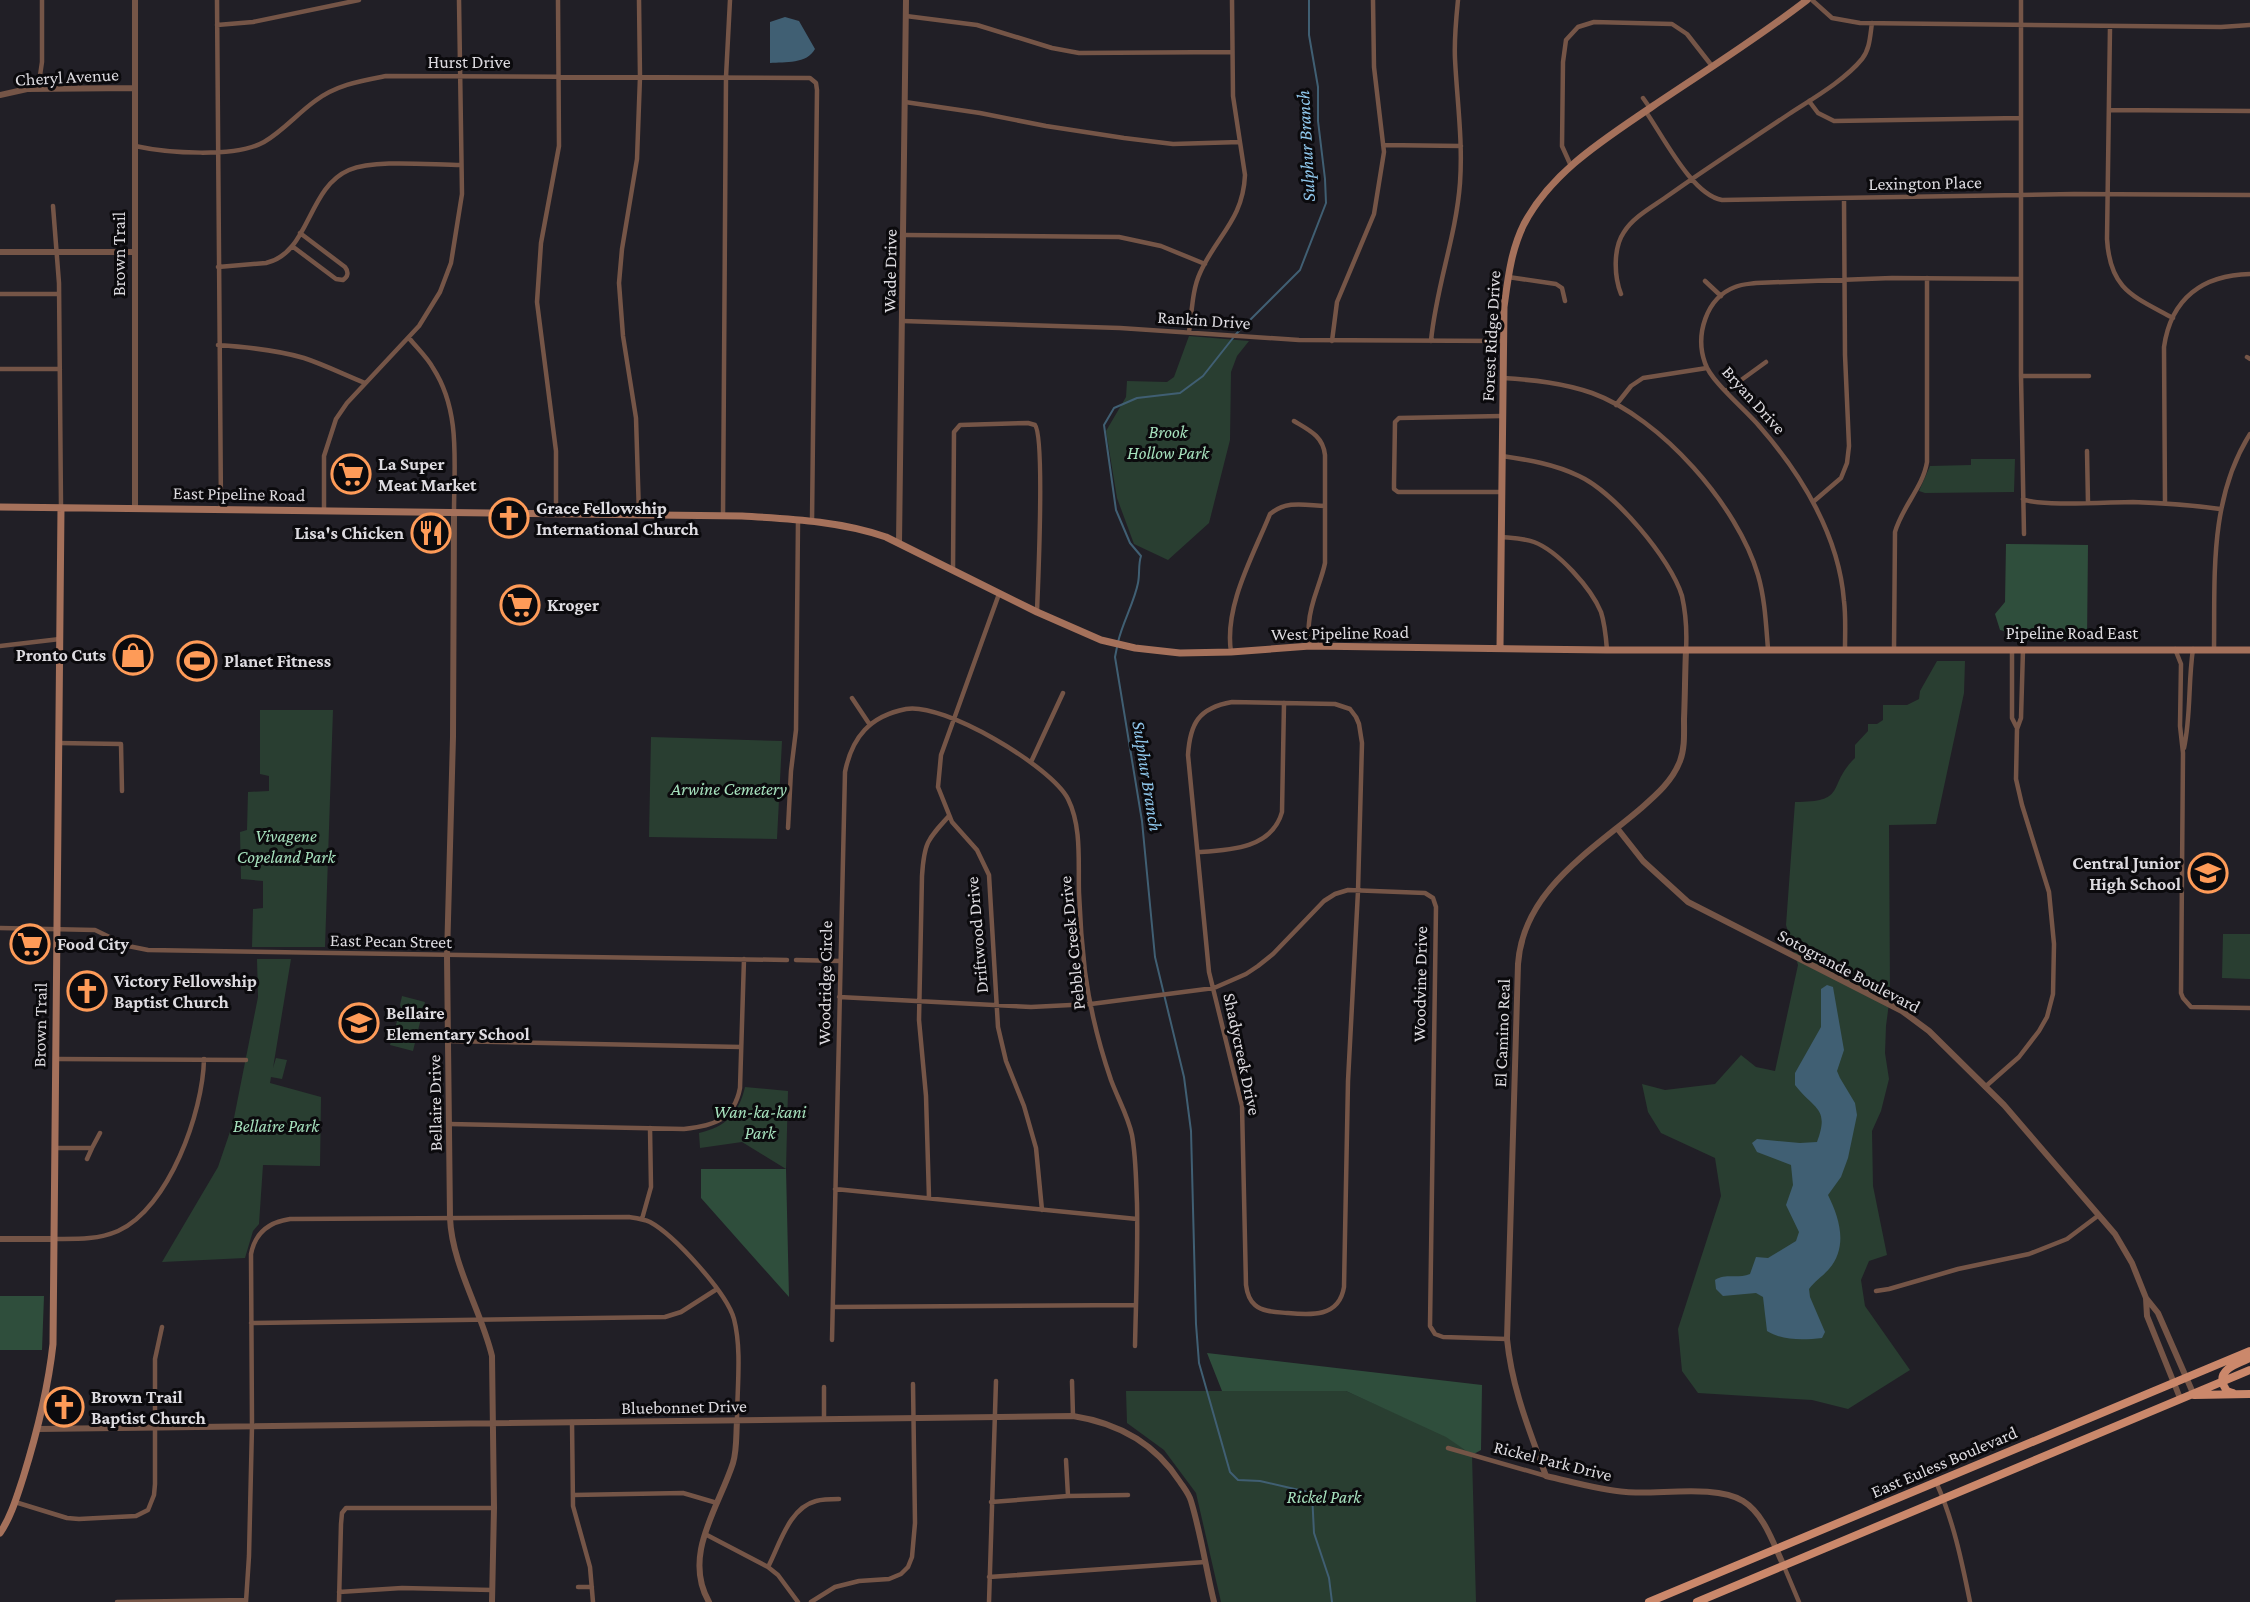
<svg xmlns="http://www.w3.org/2000/svg" width="2250" height="1602" font-family="'Crimson Pro',serif">
	<style>
		.green { fill: #293e31 }
		.forest { fill: #2f4e3c }
		.water { fill: #405f73 }
		.lines { fill: none; stroke-linecap: round; stroke-linejoin: round }
		.stream { stroke: #405f73; stroke-width: 2 }
		.minor { stroke: #755547; stroke-width: 4.5 }
		.tertiary { stroke: #755547; stroke-width: 6 }
		.secondary { stroke: #a5715b; stroke-width: 7 }
		.primary { stroke: #cb886b; stroke-width: 8 }
		.labels { text-anchor: middle; stroke-width: 6; stroke-linejoin: round; paint-order: stroke }
		.street-label { font-size: 18px; fill: #dddbe0; stroke: #0b0a0d }
		.park-label { font-size: 18px; font-style: italic; fill: #a6e1bd; stroke: #0b0a0d }
		.poi-label { font-size: 18px; font-weight: bold; fill: #dddbe0; stroke: #0b0a0d; text-anchor: start }
		.water-label { font-size: 19px; font-style: italic; fill: #90c8ed; stroke: #0b0a0d }
	</style>
	<rect width="100%" height="100%" fill="#211f26"/>
	<!-- green -->
	<path class="green" d="M1189,336L1249,341L1237,356L1231,372L1230,440L1209,523L1168,560L1134,544L1117,498L1106,431L1126,397L1127,381L1167,382L1174,377Z
		M1971,459H2015L2014,492L1925,493L1919,491L1930,466L1971,465Z
		M1937,661H1965L1964,693L1936,824L1889,825L1890,995L1886,1026L1885,1053L1889,1079L1881,1111L1872,1131L1873,1186L1887,1255L1869,1261L1861,1280L1865,1306L1910,1370L1848,1409L1812,1400L1698,1393L1682,1371L1678,1329L1721,1196L1715,1158L1661,1133L1648,1112L1642,1084L1665,1090L1715,1084L1741,1055L1756,1067L1775,1071L1798,965L1786,925L1795,802C1849,802 1826,786 1855,758V745L1868,731V724H1877L1883,720V705H1907L1919,699L1920,691Z
		M260,710H333L325,947H252L253,909L263,908V881L241,879L240,832L247,830L248,792L269,791V776L260,774Z
		M651,737L782,741L777,839L649,837Z
		M2223,934H2250V979L2222,978Z
		M257,959H291L273,1068L276,1058L287,1060L282,1079L271,1077L270,1083L321,1097L320,1166L263,1165L259,1224L253,1231L245,1258L162,1262L218,1167L233,1123L258,997Z
		M402,996L425,1002L413,1051L390,1045L401,1008L400,1005Z
		M745,1087L788,1091L786,1169L742,1142L700,1148L699,1133C726,1127 739,1113 745,1087Z
		M1126,1391H1346L1444,1435L1472,1455L1476,1602H1221L1196,1493L1164,1450L1127,1423Z"/>
	<!-- forest -->
	<path class="forest" d="M2006,544L2088,545L2087,641H2014L2012,633L2000,630L1995,614L2005,602Z
		M701,1169H786L789,1297L701,1198Z
		M0,1296H44L42,1350H0Z
		M1207,1353L1482,1385L1481,1450L1472,1455L1446,1437L1346,1391H1222Z"/>
	<!-- water -->
	<path class="water" d="M785,17L799,21L815,49C807,64 785,62 770,63V22Z
		M1827,985L1833,987L1844,1050L1837,1071L1840,1078L1855,1103L1857,1115L1848,1158L1841,1177L1828,1195C1840,1219 1848,1247 1829,1269C1823,1276 1815,1281 1809,1289L1810,1297L1825,1332L1822,1338C1804,1340 1783,1341 1767,1331L1763,1297L1756,1293L1723,1296L1716,1289L1715,1280C1725,1273 1738,1279 1750,1274L1756,1257L1768,1258L1796,1241L1799,1232L1786,1205L1793,1185L1791,1165L1757,1152L1752,1143L1757,1139L1800,1143L1817,1142C1830,1107 1814,1110 1795,1085V1073L1821,1027V989Z"/>
	<g class="lines">
		<!-- stream -->
		<path class="stream" d="M1236,334L1300,270L1326,203L1325,179L1318,121V87L1309,35V0
			M1118,642C1123,621 1134,603 1138,583C1140,573 1138,565 1141,556L1130,543L1116,510L1104,425L1114,408L1137,398L1180,393L1203,376L1233,338
			M1117,647L1115,657L1142,821L1155,957L1184,1077L1191,1131L1196,1324L1199,1363L1230,1472L1238,1480L1260,1481L1312,1493L1314,1533L1329,1578L1332,1602"/>
		<!-- minor -->
		<path class="minor" d="M217,0L221,509
			M1812,0L1832,18L1860,23L2221,27L2250,25
			M2021,0V376L2024,534
			M906,16L977,25L1052,48L1079,53L1232,52
			M217,25L253,22L359,0
			M2110,27L2107,239C2110,290 2133,296 2173,318
			M38,89L42,62V0
			M1643,98L1650,108
			M1809,101L1818,113L1834,121L2021,118
			M905,102L980,113L1046,126L1124,138L1173,144L1240,142
			M2109,110L2250,111
			M1646,112C1663,136 1692,195 1722,200L2074,194L2250,195
			M1383,145L1461,146
			M135,146C167,153 235,158 264,142C283,131 297,114 315,101C336,85 360,81 386,76L810,78L816,83L817,90L812,521
			M1571,166L1562,146L1563,62L1566,40L1578,27L1594,22L1672,24L1687,34L1712,66
			M53,206L59,283L61,507
			M904,235L1119,237L1161,246L1205,264
			M292,246L336,279L343,280C348,277 349,272 345,267L300,233
			M218,267L266,263C310,253 307,188 349,170C376,159 431,165 461,165
			M1508,277L1556,284L1562,288L1565,301
			M1705,281L1721,296
			M0,294H59
			M1621,294C1614,276 1613,248 1624,232C1634,216 1654,206 1669,195C1708,167 1749,141 1789,114C1812,99 1845,80 1862,59C1870,49 1870,36 1872,23
			M903,321L1120,328L1299,340L1503,341
			M1189,332C1192,313 1192,290 1200,273C1217,235 1243,220 1245,175L1233,96L1232,0
			M409,338C417,348 427,357 433,368C461,411 454,463 454,513
			M1332,341L1337,302L1374,214L1384,152L1374,67L1373,0
			M1431,341C1436,287 1456,237 1460,183C1463,141 1457,100 1455,59C1454,39 1456,20 1458,0
			M218,345C247,347 277,350 304,358C325,365 345,375 365,383
			M2247,357L2250,359
			M0,369H60
			M2021,376H2089
			M1503,378C1534,380 1563,383 1592,393C1661,418 1738,506 1758,575C1765,599 1766,625 1768,649
			M1726,391L1766,362
			M1616,405L1631,386L1643,378L1707,368
			M1294,421C1309,430 1323,436 1325,455V563C1321,583 1310,602 1309,623C1308,630 1309,638 1310,646
			M2087,451L2088,503
			M1502,456C1529,460 1554,464 1579,476C1614,492 1671,559 1682,596C1686,614 1687,632 1686,650
			M1502,492H1398L1394,489V483L1395,422L1399,418L1502,416
			M2023,499C2040,507 2110,502 2133,502C2162,503 2191,505 2220,509
			M1813,502L1841,478L1847,463L1849,446L1845,355L1844,199
			M2165,503L2164,347C2171,298 2203,275 2250,274
			M324,510V456L336,419L347,403L419,326L440,292L451,263L462,194L459,0
			M556,514V451L537,302L541,243L559,146L558,0
			M639,514L636,418L623,336L619,283L622,249L637,159L640,77L639,0
			M723,516L726,77L730,0
			M1501,537C1512,538 1523,538 1534,542C1558,551 1591,588 1601,612C1605,624 1606,637 1607,650
			M953,570L954,432L960,425L1028,423L1035,425C1045,438 1038,584 1037,611
			M999,594L941,755L938,787L952,822L977,850L989,875L998,1027L1006,1061L1024,1106L1036,1148L1042,1210
			M0,646L60,639
			M1845,649C1845,633 1846,617 1844,601C1839,536 1802,475 1760,427C1746,410 1711,382 1705,363C1695,335 1706,298 1735,287C1742,284 1749,284 1756,283L1892,278L2021,279
			M1894,649L1895,532C1902,507 1923,487 1927,462V278
			M2175,649L2181,664L2180,726L2183,753L2181,993L2183,998L2191,1007L2250,1008
			M2012,650V718L2017,728
			M2214,650C2215,576 2209,499 2250,434
			M1231,652C1224,606 1253,556 1270,514C1287,500 1304,505 1325,506
			M852,698L870,725
			M1232,702L1335,704L1350,709L1356,717L1359,724L1362,743L1358,891L1348,1081L1344,1287C1339,1318 1310,1315 1287,1313C1276,1312 1263,1312 1255,1305C1249,1300 1247,1293 1246,1285L1242,1106L1209,972L1188,755C1190,724 1198,708 1232,702Z
			M58,743L121,744L122,791
			M2184,748C2191,716 2188,683 2193,649
			M1031,762L1063,693
			M788,828L791,771L796,730L798,521
			M1199,852C1231,850 1272,848 1282,812L1284,703
			M0,928L95,930L128,946L148,950L787,960
			M796,960L840,961
			M839,997L1031,1007L1091,1004L1214,988L1246,974L1258,966L1273,954L1324,901L1335,894L1348,890L1425,893L1433,898L1436,907L1430,1326L1435,1334L1443,1337L1507,1339
			M448,1041L741,1047
			M56,1059L246,1060
			M1985,1087L2019,1057L2039,1031L2047,1017L2053,994L2054,944L2049,892L2022,805L2016,779L2017,729L2021,718L2023,650
			M449,1124L684,1129C713,1126 734,1120 740,1088L744,959
			M55,1148H92L100,1133
			M87,1159L92,1148
			M835,1189L1137,1219
			M929,1198L926,1096L919,1020L922,876C924,843 927,840 949,816
			M642,1219L651,1187L650,1128
			M54,1239C76,1239 97,1240 118,1231C169,1208 203,1112 204,1059
			M1876,1291L1889,1289L1958,1269L2029,1254L2067,1239L2099,1215
			M833,1307L1136,1305
			M251,1323L665,1317L681,1312L717,1289
			M832,1340L845,772C852,737 870,716 906,709C943,702 1051,766 1068,799C1082,827 1078,863 1079,893C1080,920 1082,946 1085,972C1090,1009 1099,1045 1111,1080C1118,1099 1128,1116 1132,1135C1136,1157 1136,1181 1137,1203C1138,1251 1136,1299 1135,1346
			M1072,1381L1073,1416
			M824,1419V1387
			M572,1422L573,1506L590,1567L593,1602
			M1448,1448L1546,1476
			M1066,1460L1068,1496
			M1936,1482C1953,1519 1962,1562 1970,1602
			M573,1495L683,1493L717,1503
			M15,1502L67,1518L79,1519L136,1516L148,1510L154,1495L155,1484V1359L162,1327
			M991,1502L1068,1496L1128,1495
			M705,1534L768,1567L778,1575L798,1602
			M1783,1564L1799,1602
			M768,1567C780,1544 789,1508 816,1501C823,1499 832,1499 839,1499
			M989,1577L1205,1562
			M578,1587H592
			M339,1592L402,1588L492,1590
			M117,1602L246,1600
			M246,1602L249,1556L252,1426L251,1254C255,1233 269,1222 290,1219L629,1217C636,1218 644,1219 650,1222C674,1235 727,1293 734,1319C742,1350 737,1388 737,1421
			M339,1602L341,1524L342,1513L346,1508H494
			M811,1602L835,1587L859,1581L889,1579L901,1574L908,1567L912,1557L915,1523L913,1384
			M989,1602L996,1381"/>
		<!-- tertiary -->
		<path class="tertiary" d="M0,95L27,89L135,88
			M0,252H135
			M135,509V0
			M454,513L453,737L447,956L450,1218C452,1265 481,1310 492,1356L494,1508L492,1602
			M899,543L906,0
			M1686,650C1685,673 1685,696 1684,719C1684,733 1685,748 1680,761C1672,782 1655,796 1639,810C1588,853 1523,892 1518,964L1507,1339C1512,1389 1529,1429 1546,1476C1573,1482 1599,1490 1626,1492C1658,1495 1716,1484 1743,1501C1764,1514 1773,1543 1783,1564
			M1617,828L1643,861L1688,902L1902,1011L1929,1031L2004,1105L2115,1234L2132,1263L2146,1298L2158,1313L2193,1393
			M0,1239H54
			M2146,1298L2147,1316L2180,1398
			M38,1429L1073,1416C1118,1423 1155,1443 1180,1482C1184,1488 1189,1494 1191,1501C1201,1534 1206,1569 1214,1602
			M709,1602C682,1555 719,1507 733,1463C737,1450 736,1435 737,1421"/>
		<!-- secondary -->
		<path class="secondary" d="M0,507L742,516C791,519 840,521 886,537L1037,612L1101,640L1135,648L1180,653L1231,652L1310,646L1607,650H2250
			M1500,648L1504,307C1508,278 1511,250 1524,224C1552,171 1605,139 1653,106C1705,71 1758,38 1807,0
			M0,1533C11,1517 17,1496 23,1478C37,1433 48,1390 53,1344L61,508"/>
		<!-- primary -->
		<path class="primary" d="M2233,1393C2227,1391 2227,1392 2224,1386C2216,1369 2239,1363 2250,1358
			M2194,1395L2250,1394
			M1649,1602L2250,1351
			M1697,1602L2250,1370"/>
	</g>
	<!-- icons -->
	<defs>
		<g id="supermarket-ring" transform="scale(2.0125)"><circle r="9.5" fill="#0b0a0d" stroke="#fe9b58" stroke-width="1.5"/><path d="M-6-5.5h2.5l.6 2H6L4.5 2H-2.5L-4.4-4H-6ZM-1.5 3.2a1.3 1.3 0 1 0 .1 0ZM3 3.2a1.3 1.3 0 1 0 .1 0Z" fill="#fe9b58"/></g>
		<g id="church-ring" transform="scale(2.0125)"><circle r="9.5" fill="#0b0a0d" stroke="#fe9b58" stroke-width="1.5"/><path d="M-1.2-6h2.4v3.5h3.3v2.4h-3.3V6h-2.4V-.1h-3.3v-2.4h3.3Z" fill="#fe9b58"/></g>
		<g id="restaurant-ring" transform="scale(2.0125)"><circle r="9.5" fill="#0b0a0d" stroke="#fe9b58" stroke-width="1.5"/><path d="M-5-6h1v4h1v-4h1v4h1v-4h1v5L-1.5 .5V6h-2V.5L-5-1ZM5-6V6H3V1.5H1.5Q1.5-4 5-6Z" fill="#fe9b58"/></g>
		<g id="shop-ring" transform="scale(2.0125)"><circle r="9.5" fill="#0b0a0d" stroke="#fe9b58" stroke-width="1.5"/><path d="M-5-2.5h2.3a2.7 3.5 0 0 1 5.4 0H5L5.5 6h-11ZM-1.5-2.5h3a1.5 2.3 0 0 0-3 0Z" fill="#fe9b58"/></g>
		<g id="stadium-ring" transform="scale(2.0125)"><circle r="9.5" fill="#0b0a0d" stroke="#fe9b58" stroke-width="1.5"/><path d="M0-5a6.5 5 0 1 0 0 10a6.5 5 0 1 0 0-10ZM-3.5-1.8h7v3.6h-7Z" fill="#fe9b58"/></g>
		<g id="school-ring" transform="scale(2.0125)"><circle r="9.5" fill="#0b0a0d" stroke="#fe9b58" stroke-width="1.5"/><path d="M0-5L7-2L0 1L-7-2ZM-4 1L0 2.5L4 1V4Q0 6-4 4Z" fill="#fe9b58"/></g>
	</defs>
	<g fill-rule="evenodd">
		<use href="#supermarket-ring" x="351" y="474"/>
		<use href="#church-ring" x="509" y="518"/>
		<use href="#restaurant-ring" x="431" y="533"/>
		<use href="#supermarket-ring" x="520" y="605"/>
		<use href="#shop-ring" x="133" y="655"/>
		<use href="#stadium-ring" x="197" y="661"/>
		<use href="#school-ring" x="2208" y="873"/>
		<use href="#supermarket-ring" x="30" y="944"/>
		<use href="#church-ring" x="87" y="991"/>
		<use href="#school-ring" x="359" y="1023"/>
		<use href="#church-ring" x="64" y="1407"/>
	</g>
	<g class="labels">
		<!-- street labels -->
		<g class="street-label">
			<text x="469" y="68">Hurst Drive</text>
			<text transform="translate(67 77) rotate(-3)" y="6">Cheryl Avenue</text>
			<text transform="translate(1925 183) rotate(-1)" y="6">Lexington Place</text>
			<text transform="translate(119 254) rotate(-90)" y="6">Brown Trail</text>
			<text transform="translate(890 271) rotate(-89)" y="6">Wade Drive</text>
			<text transform="translate(1204 320) rotate(4)" y="6">Rankin Drive</text>
			<text transform="translate(1491 336) rotate(-87)" y="6">Forest Ridge Drive</text>
			<text transform="translate(1754 400) rotate(48)" y="6">Bryan Drive</text>
			<text transform="translate(239 494) rotate(1)" y="6">East Pipeline Road</text>
			<text transform="translate(1340 633) rotate(-1)" y="6">West Pipeline Road</text>
			<text x="2072" y="639">Pipeline Road East</text>
			<text transform="translate(977 935) rotate(-95)" y="6">Driftwood Drive</text>
			<text transform="translate(391 941) rotate(1)" y="6">East Pecan Street</text>
			<text transform="translate(1072 943) rotate(-96)" y="6">Pebble Creek Drive</text>
			<text transform="translate(1849 971) rotate(28)" y="6">Sotogrande Boulevard</text>
			<text transform="translate(825 983) rotate(-89)" y="6">Woodridge Circle</text>
			<text transform="translate(1420 984) rotate(-89)" y="6">Woodvine Drive</text>
			<text transform="translate(40 1025) rotate(-89)" y="6">Brown Trail</text>
			<text transform="translate(1502 1033) rotate(-88)" y="6">El Camino Real</text>
			<text transform="translate(1242 1054) rotate(78)" y="6">Shadycreek Drive</text>
			<text transform="translate(435 1103) rotate(-91)" y="6">Bellaire Drive</text>
			<text transform="translate(684 1407) rotate(-1)" y="6">Bluebonnet Drive</text>
			<text transform="translate(1553 1461) rotate(14)" y="6">Rickel Park Drive</text>
			<text transform="translate(1944 1462) rotate(-23)" y="6">East Euless Boulevard</text>
		</g>
		<!-- park labels -->
		<g class="park-label">
			<text x="1168" y="438">Brook<tspan x="1168" dy="21">Hollow Park</tspan></text>
			<text x="729" y="795">Arwine Cemetery</text>
			<text x="286" y="842">Vivagene<tspan x="286" dy="21">Copeland Park</tspan></text>
			<text x="760" y="1118">Wan-ka-kani<tspan x="760" dy="21">Park</tspan></text>
			<text x="276" y="1132">Bellaire Park</text>
			<text x="1324" y="1503">Rickel Park</text>
		</g>
		<!-- poi labels -->
		<g class="poi-label">
			<text x="378" y="470">La Super<tspan x="378" dy="21">Meat Market</tspan></text>
			<text x="536" y="514">Grace Fellowship<tspan x="536" dy="21">International Church</tspan></text>
			<text x="404" y="539" text-anchor="end">Lisa's Chicken</text>
			<text x="547" y="611">Kroger</text>
			<text x="106" y="661" text-anchor="end">Pronto Cuts</text>
			<text x="224" y="667">Planet Fitness</text>
			<text x="2181" y="869" text-anchor="end">Central Junior<tspan x="2181" dy="21">High School</tspan></text>
			<text x="57" y="950">Food City</text>
			<text x="114" y="987">Victory Fellowship<tspan x="114" dy="21">Baptist Church</tspan></text>
			<text x="386" y="1019">Bellaire<tspan x="386" dy="21">Elementary School</tspan></text>
			<text x="91" y="1403">Brown Trail<tspan x="91" dy="21">Baptist Church</tspan></text>
		</g>
		<!-- water labels -->
		<g class="water-label">
			<text transform="translate(1305 146) rotate(-93)" y="7">Sulphur Branch</text>
			<text transform="translate(1148 776) rotate(81)" y="7">Sulphur Branch</text>
		</g>
	</g>
</svg>
